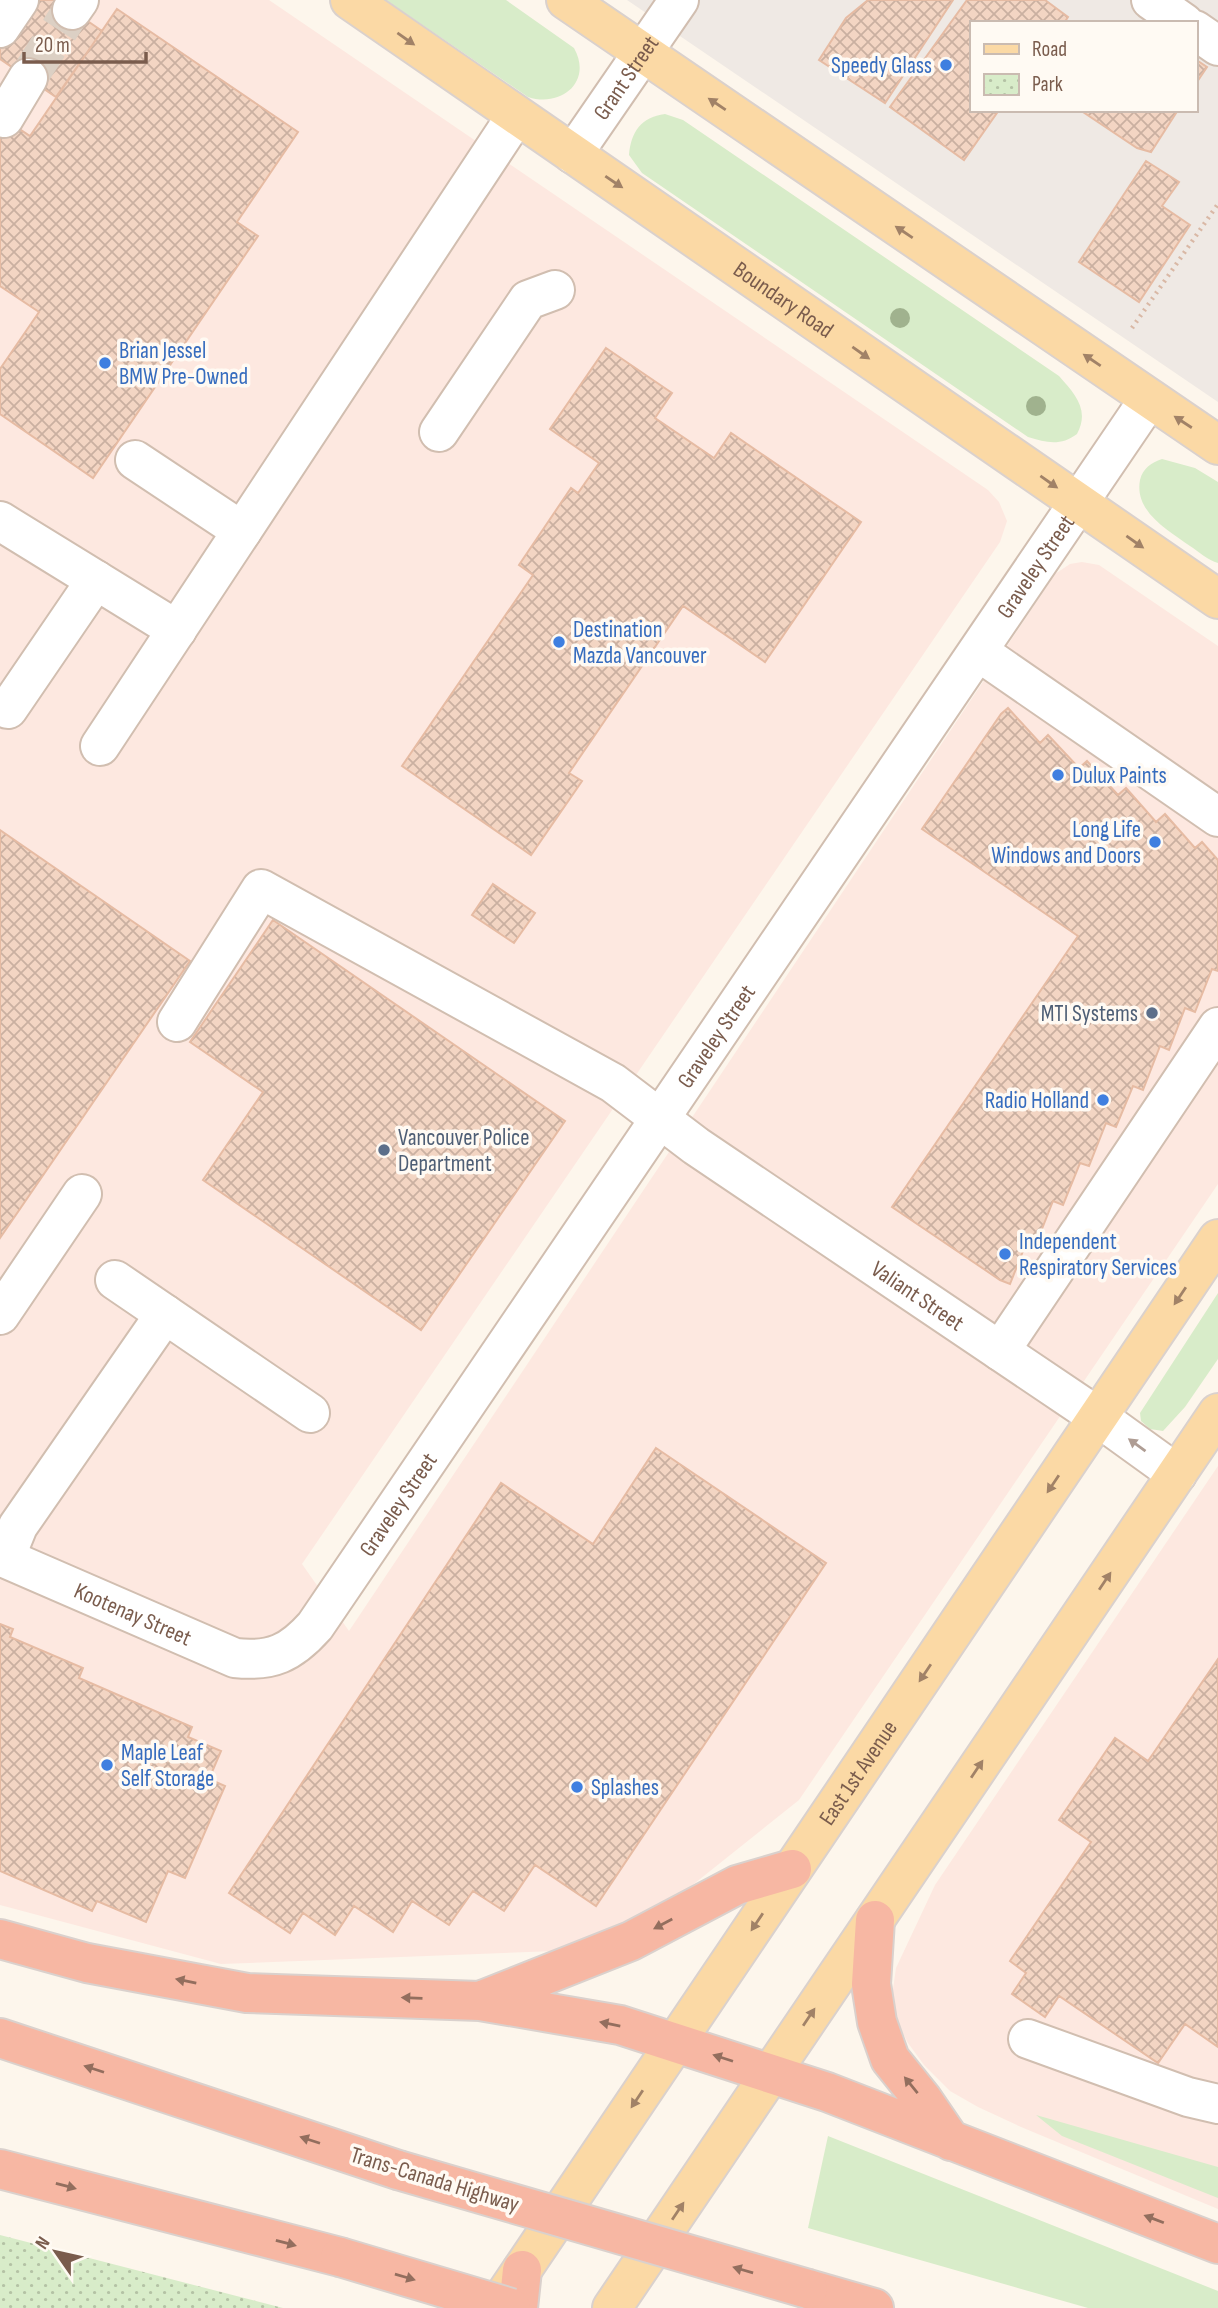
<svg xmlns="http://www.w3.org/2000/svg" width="1218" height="2308" font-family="'Sofia Sans Condensed',sans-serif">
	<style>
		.commercial { fill: #fde8e0 }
		.industrial { fill: #efe9e4; fill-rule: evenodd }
		.grass { fill: #d8ecc9 }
		.park { fill: url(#park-dots) }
		.building { fill: url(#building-cross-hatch); stroke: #e6bba3; stroke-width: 2 }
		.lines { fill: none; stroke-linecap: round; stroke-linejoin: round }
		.minor-tunnel { stroke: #dcd0c4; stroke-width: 38; stroke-dasharray: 38 19; stroke-linecap: butt }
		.minor-casing { stroke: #d1beb0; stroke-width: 42 }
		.major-casing { stroke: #dad1cd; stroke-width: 42 }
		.highway-casing { stroke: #dad1cd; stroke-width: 42 }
		.path { stroke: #d9b8a5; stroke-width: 4.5; stroke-dasharray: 2 5; stroke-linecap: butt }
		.minor { stroke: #fff; stroke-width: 38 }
		.major { stroke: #fbd9a5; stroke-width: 38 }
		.highway { stroke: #f7b7a3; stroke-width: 38 }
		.highway-bridge-casing { stroke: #dad1cd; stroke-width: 42; stroke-linecap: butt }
		.highway-bridge { stroke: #f7b7a3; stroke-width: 38 }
		.tree { fill: #a0b28e }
		.oneway { fill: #a18267 }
		.oneway2 { fill: #af9d94 }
		.oneway3 { fill: #936e5e }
		.shop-dot { fill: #3f7fe0; stroke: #fffaf3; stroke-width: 2.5 }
		.service-dot { fill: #5c6f8a; stroke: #fffaf3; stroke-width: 2.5 }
		.labels { text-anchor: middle; stroke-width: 7; stroke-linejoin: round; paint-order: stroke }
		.shop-label { font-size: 23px; fill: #366cbe; stroke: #fffaf3; text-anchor: start }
		.street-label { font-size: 23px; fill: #7a5c4d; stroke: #fffaf3 }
		.service-label { font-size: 23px; fill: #4e5e75; stroke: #fffaf3; text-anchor: end }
	</style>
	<defs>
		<pattern id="park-dots" width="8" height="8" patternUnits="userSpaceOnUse" patternTransform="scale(1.75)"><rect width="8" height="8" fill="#d8ecc9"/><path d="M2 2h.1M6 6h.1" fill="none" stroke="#b4c2a5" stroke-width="1.8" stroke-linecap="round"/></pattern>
		<pattern id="building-cross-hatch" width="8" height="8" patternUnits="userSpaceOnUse" patternTransform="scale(1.75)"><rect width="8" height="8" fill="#f3d5c3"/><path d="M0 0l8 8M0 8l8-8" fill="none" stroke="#cab0a1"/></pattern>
	</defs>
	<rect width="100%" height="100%" fill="#fdf6ec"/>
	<!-- commercial -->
	<path class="commercial" d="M0,0H269L988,490L999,502L1007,521L1000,542L302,1564L349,1631L1055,574L1070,564L1082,562L1099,565L1218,646V1184L799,1800L670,1903L556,1951L221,1964L0,1905Z
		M1218,1466V2209L1021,2127L978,2107L950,2091L924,2065L908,2043L894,2016L891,2003L896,1968L935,1885Z"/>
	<!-- industrial -->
	<path class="industrial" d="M627,0H1218V402ZM971,23H1195V110H971Z"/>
	<!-- grass -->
	<path class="grass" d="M386,0H506L574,48C593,82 561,108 528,97Z
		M665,114L683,120L1059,376C1075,394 1090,410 1077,434C1061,446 1047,443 1028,437L642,173L629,155C631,132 641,117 665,114Z
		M1162,459L1195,468L1218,482V563C1208,560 1199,552 1190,546C1169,531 1134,512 1140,480C1143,468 1151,463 1162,459Z
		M1218,1293V1359L1185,1407L1163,1431L1150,1429L1141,1421L1140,1413Z
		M1036,2115L1218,2167V2198L1062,2136Z
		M828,2136L1218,2291V2308H1088L808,2228Z"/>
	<!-- park -->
	<path class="park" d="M0,2235L283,2308H0Z"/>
	<!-- building -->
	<path class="building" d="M25,0H57L102,31L56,97L0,59V37Z
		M868,0H953L885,103L819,60L846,18Z
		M967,0H1045L1068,17L1064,23H971V110H999L964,160L890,107Z
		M117,9L298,132L237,222L258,236L93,478L0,414V369L39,312L0,286V116L30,136Z
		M1195,59L1207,67L1195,85Z
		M1080,110H1178L1151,152L1137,148Z
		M1146,161L1179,182L1162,206L1190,225L1139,302L1079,262Z
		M606,348L672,393L655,418L714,458L731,433L861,522L765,662L683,606L569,773L582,781L531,855L402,766L533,575L519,565L571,488L578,493L599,463L550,429Z
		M1008,708L1040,743L1048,735L1079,768L1087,761L1118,795L1126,788L1156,822L1165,814L1195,848L1202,842L1218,860V971L1212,969L1195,1012L1185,1008L1169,1050L1160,1046L1143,1090L1133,1086L1116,1127L1106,1123L1089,1166L1080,1163L1063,1205L1053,1201L1036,1244L1027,1241L1010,1284L1000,1280L892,1207L1078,936L922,829L1001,714Z
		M0,830L190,961L0,1238Z
		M493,884L535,913L514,943L472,915Z
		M273,920L565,1121L421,1330L203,1180L263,1092L190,1042Z
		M656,1448L826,1563L596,1906L535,1865L504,1911L473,1891L449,1925L412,1901L393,1932L354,1906L335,1935L303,1913L290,1933L229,1893L501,1483L593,1544Z
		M0,1624L13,1629L10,1637L83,1668L79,1678L192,1727L188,1737L221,1751L209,1779L225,1786L185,1878L168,1871L146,1922L97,1901L92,1911L0,1871Z
		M1218,1659V2047L1185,2024L1158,2063L1059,1996L1045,2017L1012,1994L1026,1973L1010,1961L1091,1842L1059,1820L1115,1738L1148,1761Z"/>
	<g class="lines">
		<!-- minor-tunnel -->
		<path class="minor-tunnel" d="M28,78L72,10"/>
		<!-- minor casing -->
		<g class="minor-casing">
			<g id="minor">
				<path d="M1151,0L1184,23"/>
				<path d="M72,10L79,0"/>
				<path d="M0,28L19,0"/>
				<path d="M1195,30L1218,46"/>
				<path d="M4,118L28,78"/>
				<path id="s1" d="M573,154L679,0"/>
				<path d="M439,432L528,300L555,290"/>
				<path d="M135,460L242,531"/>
				<path d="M0,521L177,630"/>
				<path d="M979,652L1218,817"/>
				<path d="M8,709L96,580"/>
				<path d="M100,746L516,116"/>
				<path id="s2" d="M177,1022L261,889L613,1083L696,1146L1098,1417L1177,1474"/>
				<path d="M115,1280L310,1413"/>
				<path d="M0,1315L82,1194"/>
				<path d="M1000,1351L1218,1027"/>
				<path id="s3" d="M0,1556L235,1658C272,1662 291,1653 315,1626L1149,399"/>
				<path d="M5,1558L18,1526L165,1314"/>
				<path d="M1028,2039L1188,2097L1218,2104"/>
			</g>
		</g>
		<!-- major casing -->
		<g class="major-casing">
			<g id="major">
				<path id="s4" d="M350,0L1218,599"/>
				<path d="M566,0L1218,445"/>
				<path id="s5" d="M503,2298L1218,1239"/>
				<path d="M612,2308L1218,1413"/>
			</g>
		</g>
		<!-- highway casing -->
		<g class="highway-casing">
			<path id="highway" d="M875,1920L871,1984L877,2022L890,2059L923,2100L951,2141
				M0,1939L87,1963L247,1993L480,2001L620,2025L827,2092L1218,2244
				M480,2001L631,1941L737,1885L792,1869
				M0,2038L398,2170
				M0,2169L340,2257
				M808,2289L874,2308
				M518,2308L522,2270"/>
		</g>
		<!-- path -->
		<path class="path" d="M1132,328L1218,204"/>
		<!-- minor -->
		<use href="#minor" class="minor"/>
		<!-- major -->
		<use href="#major" class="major"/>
		<!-- highway -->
		<use href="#highway" class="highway"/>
		<!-- highway-bridge casing -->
		<g class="highway-bridge-casing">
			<path id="highway-bridge" d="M398,2170L808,2289
				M340,2257L511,2308"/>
		</g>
		<!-- highway-bridge -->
		<use href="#highway-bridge" class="highway-bridge"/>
	</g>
	<!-- trees -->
	<g class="tree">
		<circle cx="900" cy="318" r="10"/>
		<circle cx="1036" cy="406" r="10"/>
	</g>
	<!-- one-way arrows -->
	<defs><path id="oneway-solid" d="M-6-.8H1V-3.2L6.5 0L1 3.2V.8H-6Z" transform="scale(1.75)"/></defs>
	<g class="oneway">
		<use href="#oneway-solid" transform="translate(406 39) rotate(35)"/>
		<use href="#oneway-solid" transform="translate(717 104) rotate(-146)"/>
		<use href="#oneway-solid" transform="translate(614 182) rotate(34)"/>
		<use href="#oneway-solid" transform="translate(904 232) rotate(-146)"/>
		<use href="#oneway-solid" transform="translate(861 353) rotate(35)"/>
		<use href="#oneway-solid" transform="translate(1092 360) rotate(-146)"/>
		<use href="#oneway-solid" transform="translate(1183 422) rotate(-147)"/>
		<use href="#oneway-solid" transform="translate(1049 482) rotate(35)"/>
		<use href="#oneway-solid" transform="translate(1135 542) rotate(35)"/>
		<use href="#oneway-solid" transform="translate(1180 1296) rotate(124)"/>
		<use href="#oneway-solid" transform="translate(1053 1484) rotate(124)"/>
		<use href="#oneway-solid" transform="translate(1105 1581) rotate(-56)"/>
		<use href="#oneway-solid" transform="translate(925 1673) rotate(124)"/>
		<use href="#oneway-solid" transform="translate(977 1769) rotate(-56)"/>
		<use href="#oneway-solid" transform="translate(757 1922) rotate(124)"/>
		<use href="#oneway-solid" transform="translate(809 2017) rotate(-56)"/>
		<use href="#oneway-solid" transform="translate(637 2099) rotate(124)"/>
		<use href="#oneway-solid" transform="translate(678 2211) rotate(-56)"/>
	</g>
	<use class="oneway2" href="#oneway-solid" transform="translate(1137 1445) rotate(-144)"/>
	<g class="oneway3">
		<use href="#oneway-solid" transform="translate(663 1924) rotate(152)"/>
		<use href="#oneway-solid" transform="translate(186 1981) rotate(-169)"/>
		<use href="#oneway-solid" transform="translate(412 1998) rotate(-178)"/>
		<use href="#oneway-solid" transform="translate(610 2024) rotate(-169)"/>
		<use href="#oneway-solid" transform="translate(723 2058) rotate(-162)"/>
		<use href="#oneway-solid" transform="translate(94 2069) rotate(-162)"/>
		<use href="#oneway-solid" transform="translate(911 2085) rotate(-129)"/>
		<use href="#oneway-solid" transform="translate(310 2140) rotate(-162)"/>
		<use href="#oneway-solid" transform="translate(66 2186) rotate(15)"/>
		<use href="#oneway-solid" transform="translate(1154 2219) rotate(-159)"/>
		<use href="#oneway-solid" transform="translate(286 2243) rotate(15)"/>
		<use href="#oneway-solid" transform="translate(743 2270) rotate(-164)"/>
		<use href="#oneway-solid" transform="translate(405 2277) rotate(16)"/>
	</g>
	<!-- markers -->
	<g class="shop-dot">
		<circle cx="946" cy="65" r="7"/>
		<circle cx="105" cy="363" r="7"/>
		<circle cx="559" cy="642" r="7"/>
		<circle cx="1058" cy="775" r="7"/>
		<circle cx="1155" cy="842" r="7"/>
		<circle cx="1103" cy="1100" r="7"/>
		<circle cx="1005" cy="1254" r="7"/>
		<circle cx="107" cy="1765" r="7"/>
		<circle cx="577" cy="1787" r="7"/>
	</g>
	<g class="service-dot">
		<circle cx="1152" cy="1013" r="7"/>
		<circle cx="384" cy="1150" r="7"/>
	</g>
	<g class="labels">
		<!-- shop labels -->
		<g class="shop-label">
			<text x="932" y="73" text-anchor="end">Speedy Glass</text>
			<text x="119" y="358">Brian Jessel<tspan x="119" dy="26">BMW Pre-Owned</tspan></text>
			<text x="573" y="637">Destination<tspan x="573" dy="26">Mazda Vancouver</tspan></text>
			<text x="1072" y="783">Dulux Paints</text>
			<text x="1141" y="837" text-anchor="end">Long Life<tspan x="1141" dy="26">Windows and Doors</tspan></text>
			<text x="1089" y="1108" text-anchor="end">Radio Holland</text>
			<text x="1019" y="1249">Independent<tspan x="1019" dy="26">Respiratory Services</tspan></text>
			<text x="121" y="1760">Maple Leaf<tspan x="121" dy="26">Self Storage</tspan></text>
			<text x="591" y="1795">Splashes</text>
		</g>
		<!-- street labels -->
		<g class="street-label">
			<text dy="8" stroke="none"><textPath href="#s1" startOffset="93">Grant Street</textPath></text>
			<text dy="8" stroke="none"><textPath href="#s4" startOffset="527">Boundary Road</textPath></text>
			<text dy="8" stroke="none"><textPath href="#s3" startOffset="1628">Graveley Street</textPath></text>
			<text dy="8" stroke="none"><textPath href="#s3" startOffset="1060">Graveley Street</textPath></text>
			<text dy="8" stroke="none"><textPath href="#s2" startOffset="931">Valiant Street</textPath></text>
			<text dy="8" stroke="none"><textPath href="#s3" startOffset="494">Graveley Street</textPath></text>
			<text dy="8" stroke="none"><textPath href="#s3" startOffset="145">Kootenay Street</textPath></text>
			<text dy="8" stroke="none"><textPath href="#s5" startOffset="634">East 1st Avenue</textPath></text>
			<text transform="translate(435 2179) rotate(17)" y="8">Trans-Canada Highway</text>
		</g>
		<!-- service labels -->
		<g class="service-label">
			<text x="1138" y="1021">MTI Systems</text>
			<text x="398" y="1145" text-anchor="start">Vancouver Police<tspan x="398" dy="26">Department</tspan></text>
		</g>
	</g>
	<!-- legend -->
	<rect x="970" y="21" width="228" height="91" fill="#fffaf3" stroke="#cabbb1" stroke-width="2"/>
	<rect x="984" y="44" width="35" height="10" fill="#fbd9a5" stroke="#cabbb1" stroke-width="2"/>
	<text x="1032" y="56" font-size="21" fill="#7a5c4d">Road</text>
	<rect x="984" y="74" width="35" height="21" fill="url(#park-dots)" stroke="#cabbb1" stroke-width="2"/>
	<text x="1032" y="91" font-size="21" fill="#7a5c4d">Park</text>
	<!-- north arrow -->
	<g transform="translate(56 2252) rotate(304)" stroke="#fffaf3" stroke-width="5" paint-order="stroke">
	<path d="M0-5L12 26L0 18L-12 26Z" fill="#7a5c4d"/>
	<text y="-10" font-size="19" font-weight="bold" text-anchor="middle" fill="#7a5c4d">N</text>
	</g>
	<!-- scale -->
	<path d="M24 52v10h122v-10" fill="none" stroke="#7a5c4d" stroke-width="3.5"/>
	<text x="35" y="52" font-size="21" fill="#7a5c4d" stroke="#fffaf3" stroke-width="5" paint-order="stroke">20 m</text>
</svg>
